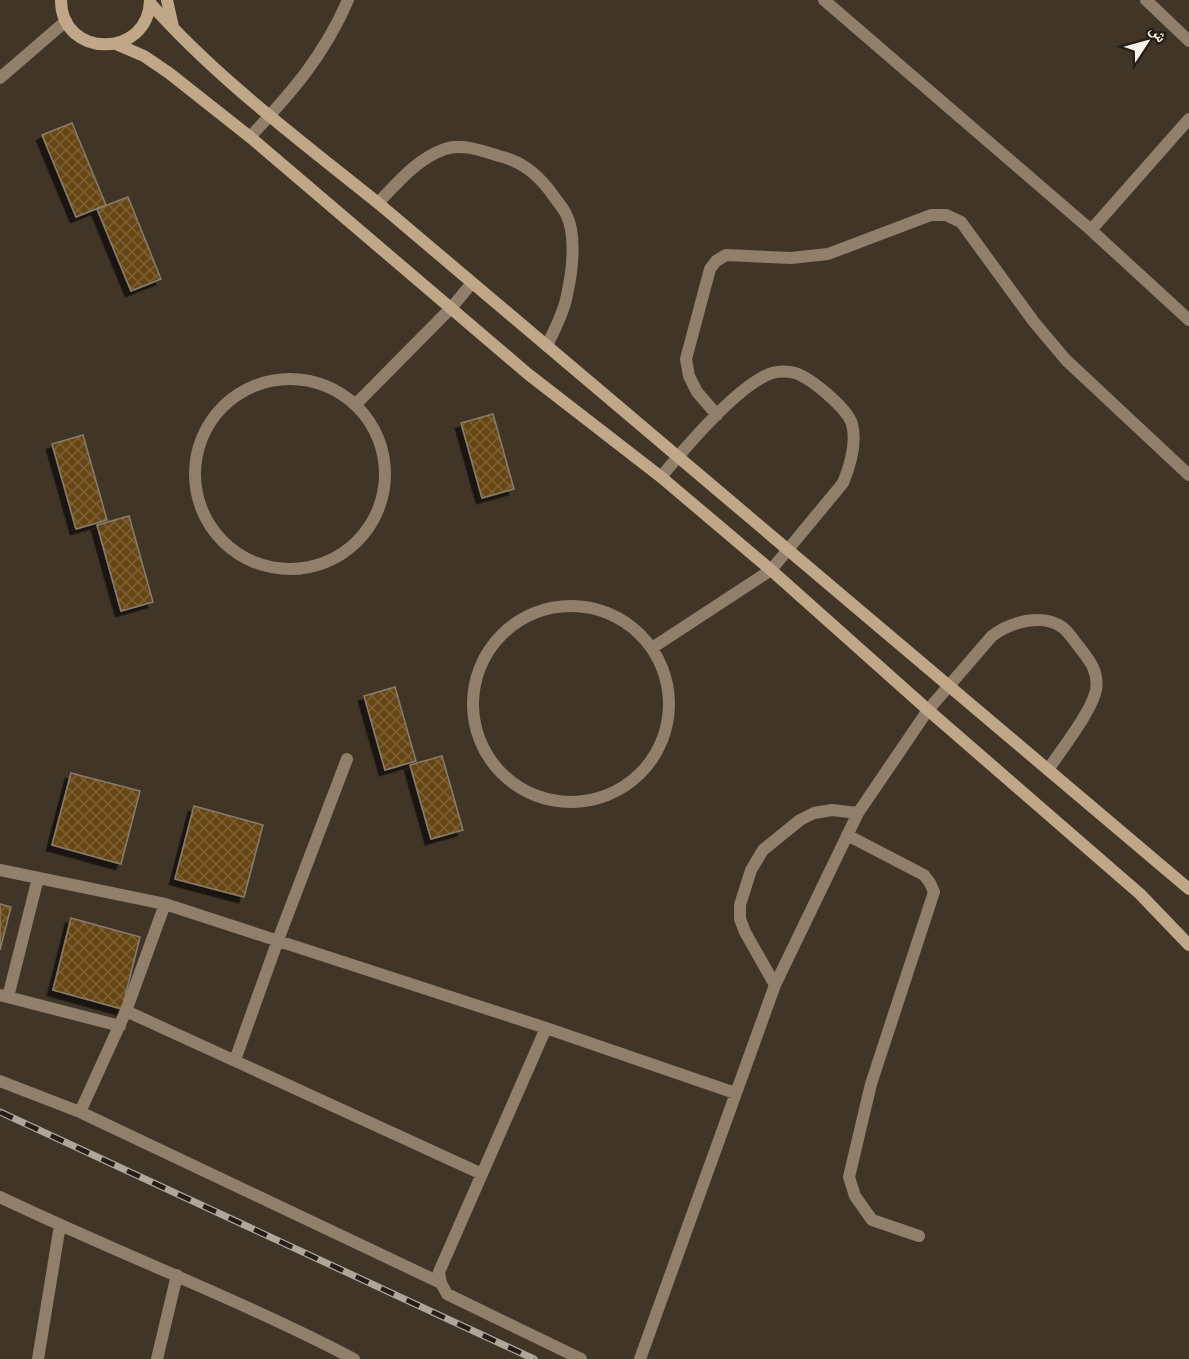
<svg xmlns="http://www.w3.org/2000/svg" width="1189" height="1359" font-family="Montserrat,'Noto Naskh Arabic',sans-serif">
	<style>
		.building { fill: url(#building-cross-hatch); stroke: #897d6d; stroke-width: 1.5; filter: url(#shadow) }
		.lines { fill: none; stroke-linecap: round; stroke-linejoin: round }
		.service { stroke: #8f7f6b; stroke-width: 12 }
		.minor { stroke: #8f7f6b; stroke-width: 12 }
		.secondary { stroke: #c0a787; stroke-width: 12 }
		.rail-casing { stroke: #b0a79c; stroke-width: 7 }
		.rail { stroke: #231e17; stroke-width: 4.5; stroke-dasharray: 14; stroke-linecap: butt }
	</style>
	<defs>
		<pattern id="building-cross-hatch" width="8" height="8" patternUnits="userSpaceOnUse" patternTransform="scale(1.5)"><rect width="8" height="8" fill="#674713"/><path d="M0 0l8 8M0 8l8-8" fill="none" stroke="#7e6235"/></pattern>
		<filter id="shadow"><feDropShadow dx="-5.5" dy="5.5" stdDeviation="0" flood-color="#0009"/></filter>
	</defs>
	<rect width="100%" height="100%" fill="#403527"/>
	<!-- building -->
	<path class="building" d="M72,123L106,205L76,217L42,135Z
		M128,197L161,279L131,291L97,209Z
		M493,414L514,489L482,498L461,423Z
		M83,435L107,520L76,529L52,444Z
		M129,516L153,602L121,611L97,525Z
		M395,687L416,761L385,770L364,696Z
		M442,756L463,830L431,839L410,765Z
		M71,773L140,791L121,864L52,845Z
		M194,806L263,825L244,897L175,879Z
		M0,904L11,907L0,950Z
		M71,918L140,937L122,1009L53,990Z"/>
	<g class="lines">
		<!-- service -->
		<path class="service" d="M250,137C291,93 324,56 348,0"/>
		<!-- minor -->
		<path class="minor" d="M824,0L1091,230L1189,320
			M1146,0L1189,41
			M0,78L66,21
			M378,203C397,183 418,158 445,149C462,143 482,151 499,156C521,161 536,173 550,191C555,199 562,206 566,214C577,235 572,273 567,295C564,313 554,330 547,346
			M1091,230L1189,119
			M195 474a95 95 0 1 1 190 0a95 95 0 1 1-190 0Z
			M355,405L452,307L472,283
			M717,415L697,392L689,376L686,359L710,269L716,261L726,255L791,258L828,254L931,215H946L961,222L1034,322L1066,360L1189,475
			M473 704a98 98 0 1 1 196 0a98 98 0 1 1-196 0Z
			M652,648L771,570L843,483C850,466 857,443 852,424C847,408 811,378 795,373C789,371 778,371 772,373C739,384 684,449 661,477
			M847,835L924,875L930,883L934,892L871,1084L849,1177L855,1196L872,1220L919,1236
			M0,870L165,904L546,1028L735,1093
			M775,985L745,932L740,919V905L751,870L763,850L800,820L814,813L832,810L858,813
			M0,995L120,1026
			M8,997L38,878
			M126,1011L482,1174
			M546,1028L439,1272L441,1283L447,1294L581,1359
			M235,1060L278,940L347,759
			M0,1081L80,1112L441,1283
			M80,1112L126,1011L165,904
			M0,1197C117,1253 239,1299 354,1359
			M38,1359L60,1225
			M157,1359L177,1275
			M640,1359L775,985L858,813L928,710L992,636C1010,622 1042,613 1062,627C1069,632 1074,641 1080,648C1090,661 1099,672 1096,690C1092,711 1061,750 1048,770"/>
		<!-- secondary -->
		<path class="secondary" d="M61,0C61,59 149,59 150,0
			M167,0L173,27
			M150,3C215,77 301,141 378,203L1189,889
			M116,44L144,56L169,73L250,137L528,374L661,477L771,570L928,710L1140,894L1189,945"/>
		<!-- rail casing -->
		<g class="rail-casing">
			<path id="rail" d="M0,1112L534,1359"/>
		</g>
		<!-- rail -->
		<use href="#rail" class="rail"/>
	</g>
	<!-- north arrow -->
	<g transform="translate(1147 42) rotate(54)" stroke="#231e17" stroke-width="4.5" paint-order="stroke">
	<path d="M0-4.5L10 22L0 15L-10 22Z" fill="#f8f1e8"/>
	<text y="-9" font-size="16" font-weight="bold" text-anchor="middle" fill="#f8f1e8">ش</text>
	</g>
</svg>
